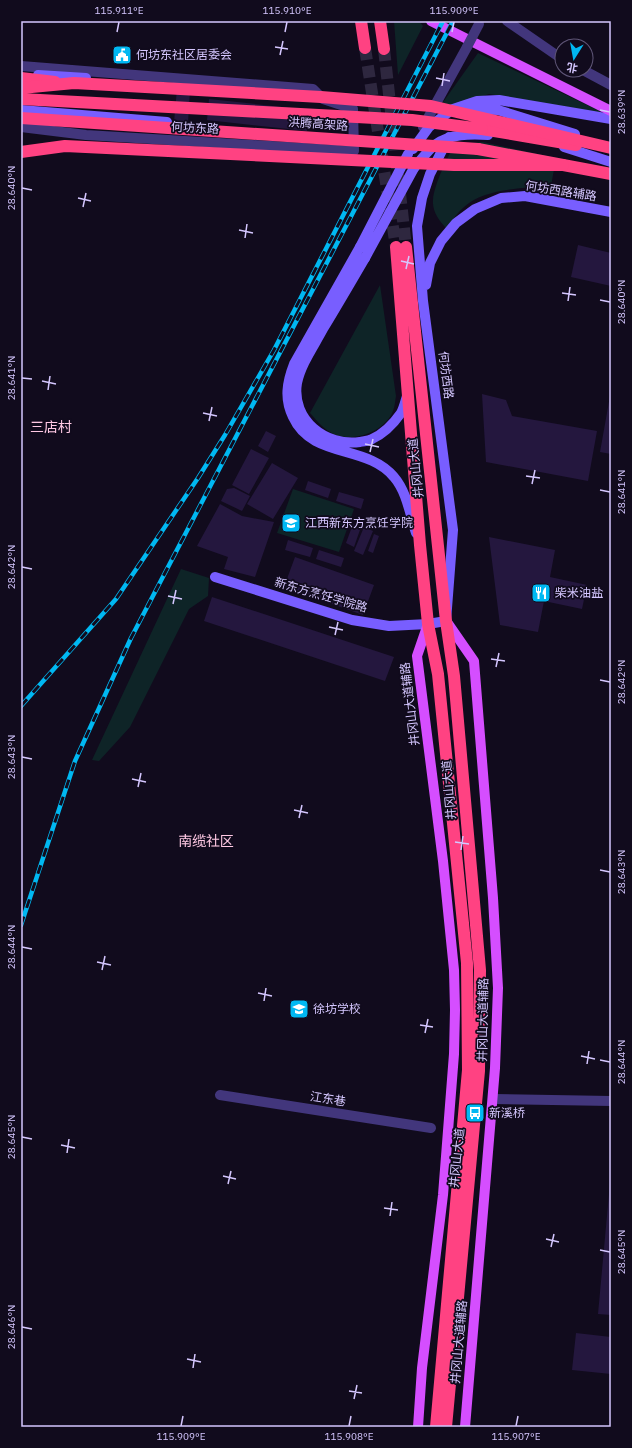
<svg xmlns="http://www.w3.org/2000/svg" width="632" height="1448" font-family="'IBM Plex Sans','Noto Sans SC',sans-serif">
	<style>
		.green { fill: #0e2427 }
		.building { fill: #24173e }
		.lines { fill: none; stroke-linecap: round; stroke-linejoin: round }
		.highway-tunnel { stroke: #2e273f; stroke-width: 12; stroke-dasharray: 12 6; stroke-linecap: butt }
		.street { stroke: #42367c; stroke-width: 10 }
		.secondary { stroke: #785eff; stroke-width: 10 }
		.primary { stroke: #d54eff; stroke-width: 10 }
		.highway { stroke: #ff4282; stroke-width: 12 }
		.rail-casing { stroke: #00b8f2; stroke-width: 4.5 }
		.rail { stroke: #110b1d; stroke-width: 3; stroke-dasharray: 9; stroke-linecap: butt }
		.street-bridge { stroke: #42367c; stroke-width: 10 }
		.secondary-bridge { stroke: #785eff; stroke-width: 10 }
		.highway-bridge { stroke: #ff4282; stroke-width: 12 }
		.ticks { fill: none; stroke: #d5c7ff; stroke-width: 1.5 }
		.labels { text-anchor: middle; stroke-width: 3.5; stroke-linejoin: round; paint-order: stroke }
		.poi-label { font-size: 12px; fill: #d5c7ff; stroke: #110b1d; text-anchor: start }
		.street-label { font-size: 12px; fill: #d5c7ff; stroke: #110b1d }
		.quarter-label { font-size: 14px; fill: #ffc9e4; stroke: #110b1d }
		.neatline { fill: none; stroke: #d5c7ff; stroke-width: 1.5 }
		.ticks-label { font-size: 10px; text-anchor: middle; fill: #d5c7ff }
	</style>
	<rect width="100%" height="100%" fill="#110b1d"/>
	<!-- green -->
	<path class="green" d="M394,21H419L423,26L398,75Z
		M478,53L604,113L489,94L436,112Z
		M483,142L556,158L551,186C525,188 484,188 464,207C457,213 452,221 446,228C439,221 432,211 433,200C434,185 447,158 455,144Z
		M380,285L396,396C395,401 395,406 393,411C385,431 356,442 336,435C325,431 317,421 310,413Z
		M293,489L354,509L339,552L277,533Z
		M181,569L209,578L208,596L189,609L130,727L99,761L92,760Z"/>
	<!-- building -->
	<path class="building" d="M177,89L190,90L188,123L174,122Z
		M209,99L310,110L307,131L207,120Z
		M578,245L611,253V286L571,277Z
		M482,394L506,400L512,416L597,431L588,481L486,462Z
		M610,396H611V454L600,452Z
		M266,431L276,436L268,452L258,446Z
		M251,449L269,458L249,494L232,485Z
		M272,463L298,478L273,519L247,504Z
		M308,481L331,489L328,498L305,490Z
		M234,488L250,496L242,511L221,501L227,489Z
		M339,492L364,499L361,509L336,501Z
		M220,504L242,516L274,522L255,577L224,569L228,557L197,546Z
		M353,524L361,527L354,547L346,543Z
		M364,527L373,531L363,555L354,551Z
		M374,534L379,536L373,553L368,551Z
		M489,537L555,550L550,577L587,585L582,609L544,601L538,632L500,625Z
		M288,540L313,548L310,557L285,550Z
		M319,550L344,558L341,567L316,559Z
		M295,557L374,585L363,615L284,587Z
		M212,597L394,657L385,681L204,621Z
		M610,1183H611V1315L598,1314Z
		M576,1333L611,1337V1374L572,1370Z"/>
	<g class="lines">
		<!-- highway-tunnel -->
		<path class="highway-tunnel" d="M365,48L396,247
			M384,49L406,247"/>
		<!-- street -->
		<path class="street" d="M507,21L562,59
			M21,66L313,89L323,99L353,109L354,151L86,135L21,127
			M583,70L611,85
			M423,127L467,47
			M220,1095L431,1128
			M493,1099L611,1101"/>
		<!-- secondary -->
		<path class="secondary" d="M38,75L86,78
			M461,109L498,110L575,134
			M21,110L167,122
			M564,147L611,162
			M413,149L429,127L453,109L477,101L499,100L611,119
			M414,168C421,160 428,150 436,144C450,134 470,134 488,135
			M360,247L294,364C287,382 284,399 293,417C312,459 367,444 394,477C407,492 410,515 416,533
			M365,258C351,282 337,306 323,329C314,346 301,364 297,383C291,420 326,447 360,442C364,441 369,441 372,439C383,434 394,423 401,413C404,408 405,402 407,396
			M426,285L430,263L441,241L456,223L475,209L501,198L525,196L611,212
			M215,577L352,620L389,626L428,624L446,621L453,530L423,301L417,226L422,198L430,174L449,137"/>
		<!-- primary -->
		<path class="primary" d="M431,21L611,111
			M447,622L474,661L493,898L498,988L495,1068L465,1427
			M418,1427L422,1368L443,1195L454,1054L455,1010L454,970L443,861L417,656L428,624"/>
		<!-- highway -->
		<path class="highway" d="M361,21L365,48
			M380,21L384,49
			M21,78L55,82
			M482,129L576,145
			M478,149L611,174
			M396,247L420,545L428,624L438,674L467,963L468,1070L436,1427
			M406,247L446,621L454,676L480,970L479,1071L446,1427"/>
		<!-- rail casing -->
		<g class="rail-casing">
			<path id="rail" d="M21,706L116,599L198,478L225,435L274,350L443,21
				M21,925L75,761L131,638L453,21"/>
		</g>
		<!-- rail -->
		<use href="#rail" class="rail"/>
		<!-- street-bridge -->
		<path class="street-bridge" d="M467,47L479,24"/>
		<!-- secondary-bridge -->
		<path class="secondary-bridge" d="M360,247L408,154
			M365,258L414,168"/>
		<!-- highway-bridge -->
		<path class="highway-bridge" d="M21,88L74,83L321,97L431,106L611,148
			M21,99L412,120L482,129
			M21,118L478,149
			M21,152L65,146L454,165H563"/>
	</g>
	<!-- ticks -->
	<path class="ticks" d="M117,32L119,22M285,32L287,22M452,32L454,22M275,47L288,49M280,55L283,41M436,78L450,81M442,86L444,73M600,110L610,112M22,188L32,190M78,198L91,201M83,207L86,193M239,230L253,233M245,238L247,224M401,261L414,264M406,269L409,256M562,293L576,295M600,300L610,302M568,301L570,287M22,378L32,379M42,381L56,384M48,390L50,376M203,413L217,416M209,421L212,407M365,444L379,447M370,452L373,439M526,476L540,478M532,484L535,470M600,490L610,492M22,567L32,569M168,596L182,599M173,604L176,590M329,627L343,630M335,635L338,622M491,659L505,661M496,667L499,653M600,680L610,682M22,757L32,759M132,779L146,782M138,787L141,773M294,810L308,813M299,818L302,805M455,842L469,844M461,850L463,836M600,870L610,872M22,947L32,949M97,962L111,965M102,970L105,956M258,993L272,996M264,1001L266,988M420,1025L433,1027M425,1033L428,1019M581,1056L595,1059M600,1060L610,1062M587,1064L589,1051M22,1137L32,1139M61,1145L75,1148M67,1153L69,1139M223,1176L236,1179M228,1184L231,1171M384,1208L398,1210M390,1216L392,1202M546,1239L559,1242M551,1247L554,1234M600,1250L610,1252M22,1327L32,1329M187,1359L201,1362M193,1368L195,1354M349,1391L362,1393M354,1399L357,1385M181,1426L183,1416M349,1426L351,1416M516,1426L518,1416"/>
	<!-- icons -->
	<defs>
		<g id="civic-square" transform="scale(1)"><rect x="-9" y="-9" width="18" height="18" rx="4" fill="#00b8f2" stroke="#110b1d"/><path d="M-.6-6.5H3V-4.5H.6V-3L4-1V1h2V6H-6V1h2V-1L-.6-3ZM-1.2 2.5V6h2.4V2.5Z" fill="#fff"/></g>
		<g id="university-square" transform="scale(1)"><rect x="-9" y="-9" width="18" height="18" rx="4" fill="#00b8f2" stroke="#110b1d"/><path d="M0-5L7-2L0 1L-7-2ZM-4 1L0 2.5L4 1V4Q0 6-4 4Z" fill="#fff"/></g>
		<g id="restaurant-square" transform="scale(1)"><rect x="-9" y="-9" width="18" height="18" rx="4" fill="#00b8f2" stroke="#110b1d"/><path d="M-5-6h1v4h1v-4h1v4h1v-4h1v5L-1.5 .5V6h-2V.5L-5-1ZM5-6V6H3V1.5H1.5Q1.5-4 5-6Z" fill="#fff"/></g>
		<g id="school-square" transform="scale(1)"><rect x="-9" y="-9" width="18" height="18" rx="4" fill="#00b8f2" stroke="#110b1d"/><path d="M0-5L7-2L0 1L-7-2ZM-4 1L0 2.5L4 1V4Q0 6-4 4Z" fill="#fff"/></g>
		<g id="bus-square" transform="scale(1)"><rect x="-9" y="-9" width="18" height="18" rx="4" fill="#00b8f2" stroke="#110b1d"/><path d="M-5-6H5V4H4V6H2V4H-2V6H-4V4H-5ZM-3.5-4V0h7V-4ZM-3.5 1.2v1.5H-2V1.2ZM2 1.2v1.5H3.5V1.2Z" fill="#fff"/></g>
	</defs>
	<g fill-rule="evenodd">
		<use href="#civic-square" x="122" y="55"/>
		<use href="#university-square" x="291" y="523"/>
		<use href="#restaurant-square" x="541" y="593"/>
		<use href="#school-square" x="299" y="1009"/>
		<use href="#bus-square" x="475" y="1113"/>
	</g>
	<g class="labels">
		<!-- poi labels -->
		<g class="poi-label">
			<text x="136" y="59">何坊东社区居委会</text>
			<text x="305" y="527">江西新东方烹饪学院</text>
			<text x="555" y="597">柴米油盐</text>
			<text x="313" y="1013">徐坊学校</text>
			<text x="489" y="1117">新溪桥</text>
		</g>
		<!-- street labels -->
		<g class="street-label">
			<text transform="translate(318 124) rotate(4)" y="4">洪腾高架路</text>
			<text transform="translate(195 128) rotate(3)" y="4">何坊东路</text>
			<text transform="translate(561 191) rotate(9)" y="4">何坊西路辅路</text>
			<text transform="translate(446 375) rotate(83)" y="4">何坊西路</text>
			<text transform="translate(416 468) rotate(-96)" y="4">井冈山大道</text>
			<text transform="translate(321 595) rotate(16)" y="4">新东方烹饪学院路</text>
			<text transform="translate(410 704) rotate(-97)" y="4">井冈山大道辅路</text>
			<text transform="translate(449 790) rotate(-95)" y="4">井冈山大道</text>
			<text transform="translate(483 1020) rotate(-89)" y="4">井冈山大道辅路</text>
			<text transform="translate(328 1099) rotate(9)" y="4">江东巷</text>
			<text transform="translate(457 1158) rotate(-84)" y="4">井冈山大道</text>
			<text transform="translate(459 1342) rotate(-85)" y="4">井冈山大道辅路</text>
		</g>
		<!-- quarter labels -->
		<g class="quarter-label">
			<text x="51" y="432">三店村</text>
			<text x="206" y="846">南缆社区</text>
		</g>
	</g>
	<!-- border -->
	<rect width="632" height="1448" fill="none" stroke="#110b1d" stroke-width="44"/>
	<!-- north arrow -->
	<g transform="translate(574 58) rotate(191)"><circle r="19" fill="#110b1d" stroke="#5f5677"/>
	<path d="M0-3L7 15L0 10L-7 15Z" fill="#00b8f2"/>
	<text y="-6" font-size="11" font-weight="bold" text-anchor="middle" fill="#d5c7ff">北</text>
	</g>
	<rect x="22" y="22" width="588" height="1404" class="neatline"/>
	<g class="ticks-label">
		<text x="119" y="14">115.911°E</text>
		<text x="287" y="14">115.910°E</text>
		<text x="454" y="14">115.909°E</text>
		<text transform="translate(621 112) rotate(-90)" y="4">28.639°N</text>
		<text transform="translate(11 188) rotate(-90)" y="4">28.640°N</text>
		<text transform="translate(621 302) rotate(-90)" y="4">28.640°N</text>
		<text transform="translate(11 378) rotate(-90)" y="4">28.641°N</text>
		<text transform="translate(621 492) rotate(-90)" y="4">28.641°N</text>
		<text transform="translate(11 567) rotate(-90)" y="4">28.642°N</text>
		<text transform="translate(621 682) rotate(-90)" y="4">28.642°N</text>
		<text transform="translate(11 757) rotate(-90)" y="4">28.643°N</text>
		<text transform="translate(621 872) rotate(-90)" y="4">28.643°N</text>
		<text transform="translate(11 947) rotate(-90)" y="4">28.644°N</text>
		<text transform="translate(621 1062) rotate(-90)" y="4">28.644°N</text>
		<text transform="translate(11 1137) rotate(-90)" y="4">28.645°N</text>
		<text transform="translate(621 1252) rotate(-90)" y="4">28.645°N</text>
		<text transform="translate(11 1327) rotate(-90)" y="4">28.646°N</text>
		<text x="181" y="1440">115.909°E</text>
		<text x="349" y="1440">115.908°E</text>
		<text x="516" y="1440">115.907°E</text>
	</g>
</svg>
